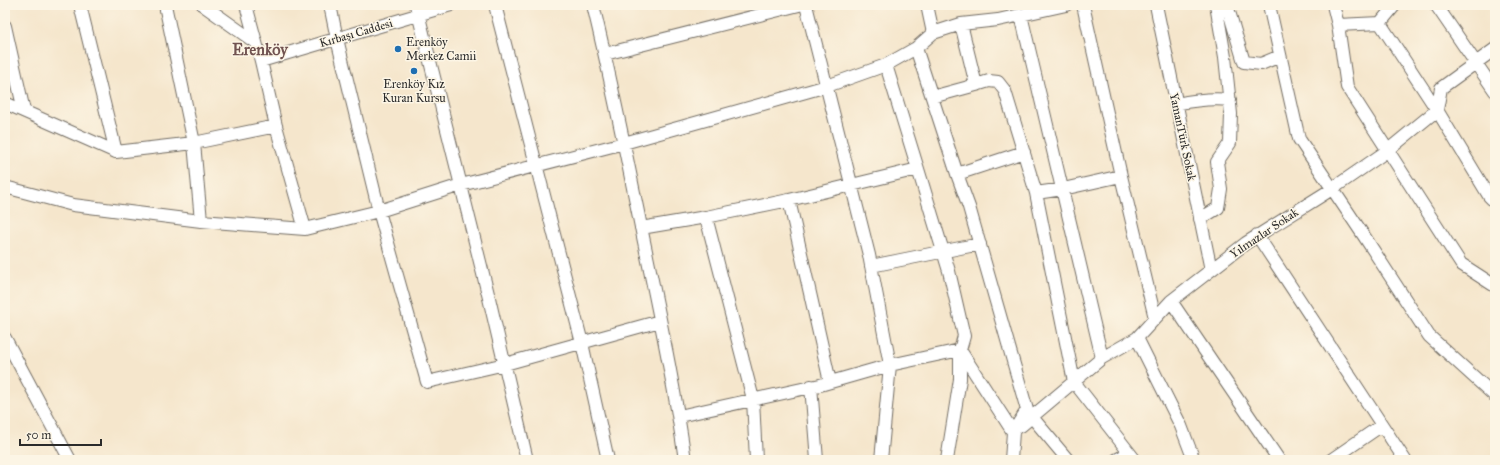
<svg xmlns="http://www.w3.org/2000/svg" width="1500" height="465" font-family="'IM FELL Great Primer',serif">
	<style>
		.lines { fill: none; stroke-linecap: round; stroke-linejoin: round }
		.minor-casing { stroke: #726c63; stroke-width: 14 }
		.minor { stroke: #fff; stroke-width: 12 }
		.poi-dot { fill: #1f6fb2; stroke: #fcf5e5; stroke-width: 1.5 }
		.labels { text-anchor: middle; stroke-width: 3; stroke-linejoin: round; paint-order: stroke }
		.street-label { font-size: 12px; fill: #2b2b2b; stroke: #fcf5e5 }
		.poi-label { font-size: 12px; fill: #2b2b2b; stroke: #fcf5e5; text-anchor: start }
		.district-label { font-size: 16px; font-weight: bold; fill: #715351; stroke: #fcf5e5 }
	</style>
	<rect width="100%" height="100%" fill="#fcf5e5"/>
	<filter id="ink" filterUnits="userSpaceOnUse"><feTurbulence type="fractalNoise" baseFrequency=".025" numOctaves="2"/><feDisplacementMap in="SourceGraphic" scale="8" xChannelSelector="R" yChannelSelector="G"/><feConvolveMatrix kernelMatrix="1 2 1 2 8 2 1 2 1" color-interpolation-filters="sRGB"/></filter>
	<filter id="wash" filterUnits="userSpaceOnUse"><feTurbulence type="fractalNoise" baseFrequency=".012" numOctaves="4" result="noise"/><feDisplacementMap in="SourceGraphic" scale="16" xChannelSelector="R" yChannelSelector="G"/><feGaussianBlur stdDeviation="0.9" result="paint"/><feColorMatrix in="noise" values="0 0 0 0 0 0 0 0 0 0 0 0 0 0 0 0 0 1.4 0 .05"/><feComposite in="paint" operator="in"/></filter>
	<g filter="url(#wash)">
		<rect width="100%" height="100%" fill="#f5e6cc"/>
	</g>
	<g filter="url(#ink)">
		<g class="lines">
			<!-- minor casing -->
			<g class="minor-casing">
				<path id="minor" d="M80,5L116,152
					M165,5L194,143L201,221
					M203,5L255,42
					M246,5L261,61L276,126L305,229
					M330,5L337,39L379,211L427,382L505,364L660,321
					M416,5L489,298L527,460
					M495,5L582,343L608,460
					M593,5C611,79 626,153 641,227C657,305 674,382 685,460
					M806,5L869,255L890,365L881,460
					M927,5L933,33
					M1083,5L1121,176
					M1156,5L1211,270
					M1227,5L1244,62L1261,64L1280,56
					M1269,5L1299,139L1364,236L1429,336L1495,396
					M1333,5L1338,25L1347,87L1461,264L1495,286
					M1436,5L1495,91
					M1021,15L1102,358
					M1380,23L1437,110L1489,196L1495,202
					M961,24L976,85L989,81L998,82L1005,91L1036,193L1074,382L1135,460
					M1338,25L1380,23L1395,5
					M5,26L24,111
					M916,48L957,174L969,207L1027,410L1013,432L1011,460
					M605,54L799,5
					M261,61L451,5
					M932,97L976,85
					M5,103L116,152L194,143L276,126
					M1176,104C1195,100 1211,98 1230,100
					M918,169L949,271L964,336L960,350V379L947,460
					M957,174L1024,152
					M5,187L73,205L201,221L305,229L379,211L461,185L624,143L827,86L886,65L916,48L933,33L961,24L998,20L1066,5
					M1036,193L1063,189L1121,176L1155,318
					M789,200L830,382
					M1200,219L1218,208L1221,189L1217,162L1230,143L1231,114L1225,57L1216,5
					M641,228L706,217
					M1257,235L1405,460
					M871,266L980,244
					M1171,301L1279,460
					M5,338L70,460
					M811,386L817,460
					M679,416L820,385L890,365L960,350L1013,432
					M1032,417L1068,460
					M1021,426L1102,358L1137,338
					M756,460L753,399L706,217L789,200L918,169L886,65
					M1116,460L1129,453
					M1194,460L1181,426L1137,338L1171,301L1246,243L1332,189L1387,151L1437,110L1441,88L1495,49
					M1331,460L1382,425"/>
			</g>
			<!-- minor -->
			<use href="#minor" class="minor"/>
		</g>
	</g>
	<!-- markers -->
	<g class="poi-dot">
		<circle cx="398" cy="49" r="4"/>
		<circle cx="414" cy="71" r="4"/>
	</g>
	<g class="labels">
		<!-- street labels -->
		<g class="street-label">
			<text transform="translate(356 33) rotate(-16)" y="4">Kırbaşı Caddesi</text>
			<text transform="translate(1183 137) rotate(78)" y="4">YamanTürk Sokak</text>
			<text transform="translate(1264 233) rotate(-34)" y="4">Yılmazlar Sokak</text>
		</g>
		<!-- poi labels -->
		<g class="poi-label">
			<text x="406" y="46">Erenköy<tspan x="406" dy="14">Merkez Camii</tspan></text>
			<text x="414" y="88" text-anchor="middle">Erenköy Kız<tspan x="414" dy="14">Kuran Kursu</tspan></text>
		</g>
		<!-- district labels -->
		<g class="district-label">
			<text x="260" y="55">Erenköy</text>
		</g>
	</g>
	<!-- margin -->
	<rect width="1500" height="465" fill="none" stroke="#fcf5e5" stroke-width="20"/>
	<!-- scale -->
	<path d="M20 439v6h81v-6" fill="none" stroke="#2b2b2b" stroke-width="2"/>
	<text x="26" y="439" font-size="12" fill="#2b2b2b" stroke="#fcf5e5" stroke-width="3" paint-order="stroke">50 m</text>
</svg>
